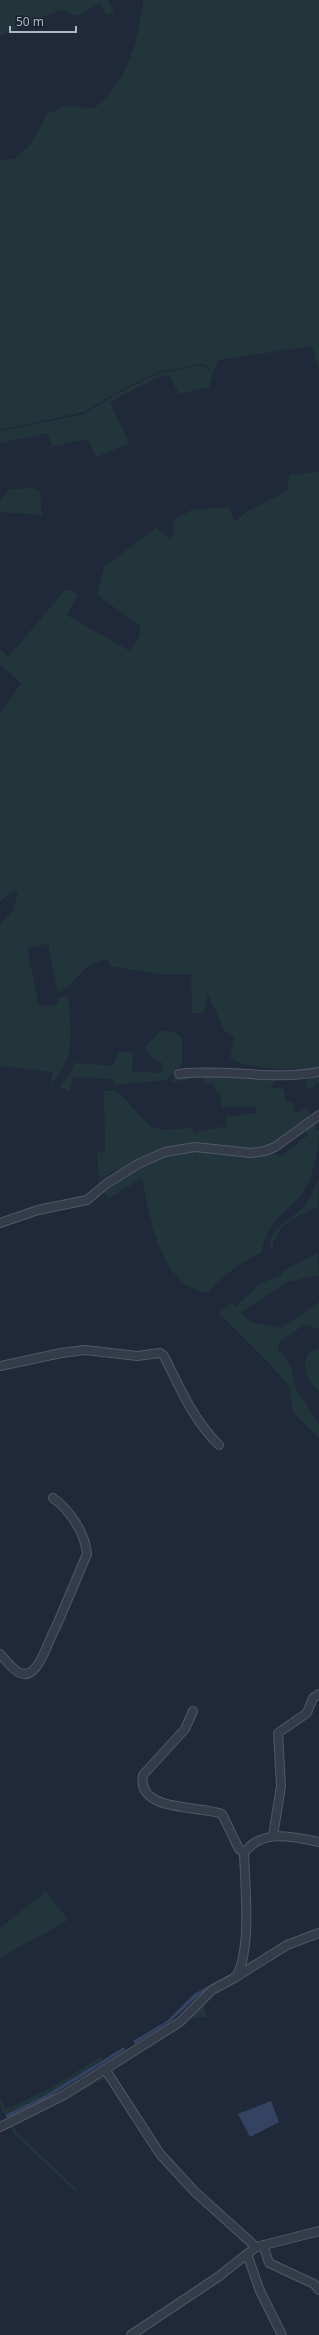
<svg xmlns="http://www.w3.org/2000/svg" width="319" height="2335" font-family="'Noto Sans',sans-serif">
	<style>
		.green { fill: #22353a }
		.water { fill: #334361 }
		.lines { fill: none; stroke-linecap: round; stroke-linejoin: round }
		.street-casing { stroke: #515867; stroke-width: 10 }
		.street { stroke: #343b49; stroke-width: 8 }
	</style>
	<rect width="100%" height="100%" fill="#202939"/>
	<!-- green -->
	<path class="green" d="M0,0H108L114,12L106,16L100,3L77,16L64,10L57,11L0,36Z
		M143,0H319V371L312,346L218,360L213,374L207,366L200,364L158,372L125,388L84,412L0,430V161L15,158L30,145L47,114L66,106L94,108C127,84 139,39 143,0Z
		M200,365L206,367L213,375L209,387L179,394L169,375L155,379L110,402L129,443L97,457L87,439L52,447L48,433L0,443V431L84,414L125,389L159,373Z
		M319,472V1067C297,1071 248,1070 230,1058L234,1037L225,1031L208,995L203,1013H192L191,974H156L110,966L107,959C79,964 79,983 58,993L48,944L27,948L39,1006L58,1004L57,998L68,996C71,1031 77,1056 51,1084L53,1072L0,1066V924L13,911L18,892H12L0,902V713L21,683L0,665V649L8,657L65,590H71L77,596L67,615L130,651L140,635V626L97,595L104,567L156,528L169,538L174,534L173,520L192,510L229,507L235,521L248,511L287,491L289,475Z
		M34,488L40,491L42,515L0,512V500L10,489Z
		M161,1030L175,1032L182,1038V1065L166,1080L114,1085V1079L73,1077L69,1092L60,1086L70,1074L74,1063L113,1066L118,1052H133L132,1071L159,1073L162,1069V1063L150,1057L145,1048Z
		M196,1074L276,1081L271,1088L284,1089L285,1101L293,1102L295,1111L298,1113L306,1108L310,1113L307,1119L272,1146L257,1150H242L196,1143L112,1172L99,1180L97,1153L105,1152L104,1091H117L150,1126L164,1130L192,1128L194,1133L226,1126V1117L256,1113L255,1106L222,1107L220,1092L216,1093L214,1083L205,1084L202,1077L172,1082V1078Z
		M319,1075V1083L315,1084L312,1090L305,1086C306,1077 310,1076 319,1075Z
		M317,1121L315,1129L319,1130C319,1146 313,1180 303,1192C287,1212 264,1225 262,1252C240,1263 225,1274 208,1292C161,1290 149,1215 142,1178L108,1199L104,1192C130,1174 157,1150 191,1150C211,1150 231,1156 252,1156H262L273,1152L280,1157L308,1135L304,1129Z
		M319,1178L318,1207C297,1216 271,1226 273,1253C260,1232 295,1218 305,1205C311,1197 315,1187 319,1178Z
		M318,1253L319,1275L288,1282L240,1313L253,1323L281,1328L319,1302V1329L304,1325L279,1342L278,1349L290,1364L296,1389L319,1424V1438L294,1413L288,1384L263,1357L219,1313L231,1302L235,1307L261,1283L280,1276L283,1271Z
		M319,1349V1392C308,1380 300,1368 309,1352Z
		M46,1891L68,1920L0,1958V1928Z
		M203,2002L207,2017L187,2018Z
		M100,2057L102,2060L44,2096L5,2115L0,2105V2097L5,2110L51,2088Z
		M104,2074L109,2079L102,2080L14,2126L16,2131L77,2190L76,2192L14,2134L9,2125Z"/>
	<!-- water -->
	<path class="water" d="M232,1973V1976L199,1995L171,2021L135,2044L133,2041L167,2021L194,1994Z
		M124,2047L125,2050L46,2099L7,2118L5,2115L44,2096Z
		M271,2101L279,2122L250,2137L238,2114Z"/>
	<g class="lines">
		<!-- street casing -->
		<g class="street-casing">
			<path id="street" d="M179,1074C226,1068 272,1081 319,1072
				M0,1223L38,1210L87,1200L106,1184L138,1164L165,1152L195,1147L251,1153L265,1151L275,1147L319,1115
				M0,1366L61,1353L85,1350L137,1356L160,1353L164,1356C179,1386 193,1420 219,1445
				M0,1654C5,1659 11,1668 18,1672C38,1684 48,1639 56,1627L87,1554C85,1533 70,1510 53,1498
				M193,1711L185,1729L143,1775C136,1813 201,1805 222,1814L239,1849L244,1853
				M273,1836L281,1786L278,1733L307,1713L313,1698L319,1694
				M236,1977L287,1945L319,1933
				M105,2069L160,2154L195,2192L256,2247
				M0,2127L64,2095L180,2022L212,1990L236,1977C252,1950 245,1885 244,1853C262,1828 294,1837 319,1842
				M263,2245L269,2263L314,2284L319,2290
				M247,2254L260,2291L282,2335
				M131,2335L218,2277L256,2247L319,2231"/>
		</g>
		<!-- street -->
		<use href="#street" class="street"/>
	</g>
	<!-- scale -->
	<path d="M10 26v6h66v-6" fill="none" stroke="#aeb5c6" stroke-width="2"/>
	<text x="16" y="26" font-size="12" fill="#aeb5c6" stroke="#19202d" stroke-width="3" paint-order="stroke">50 m</text>
</svg>
